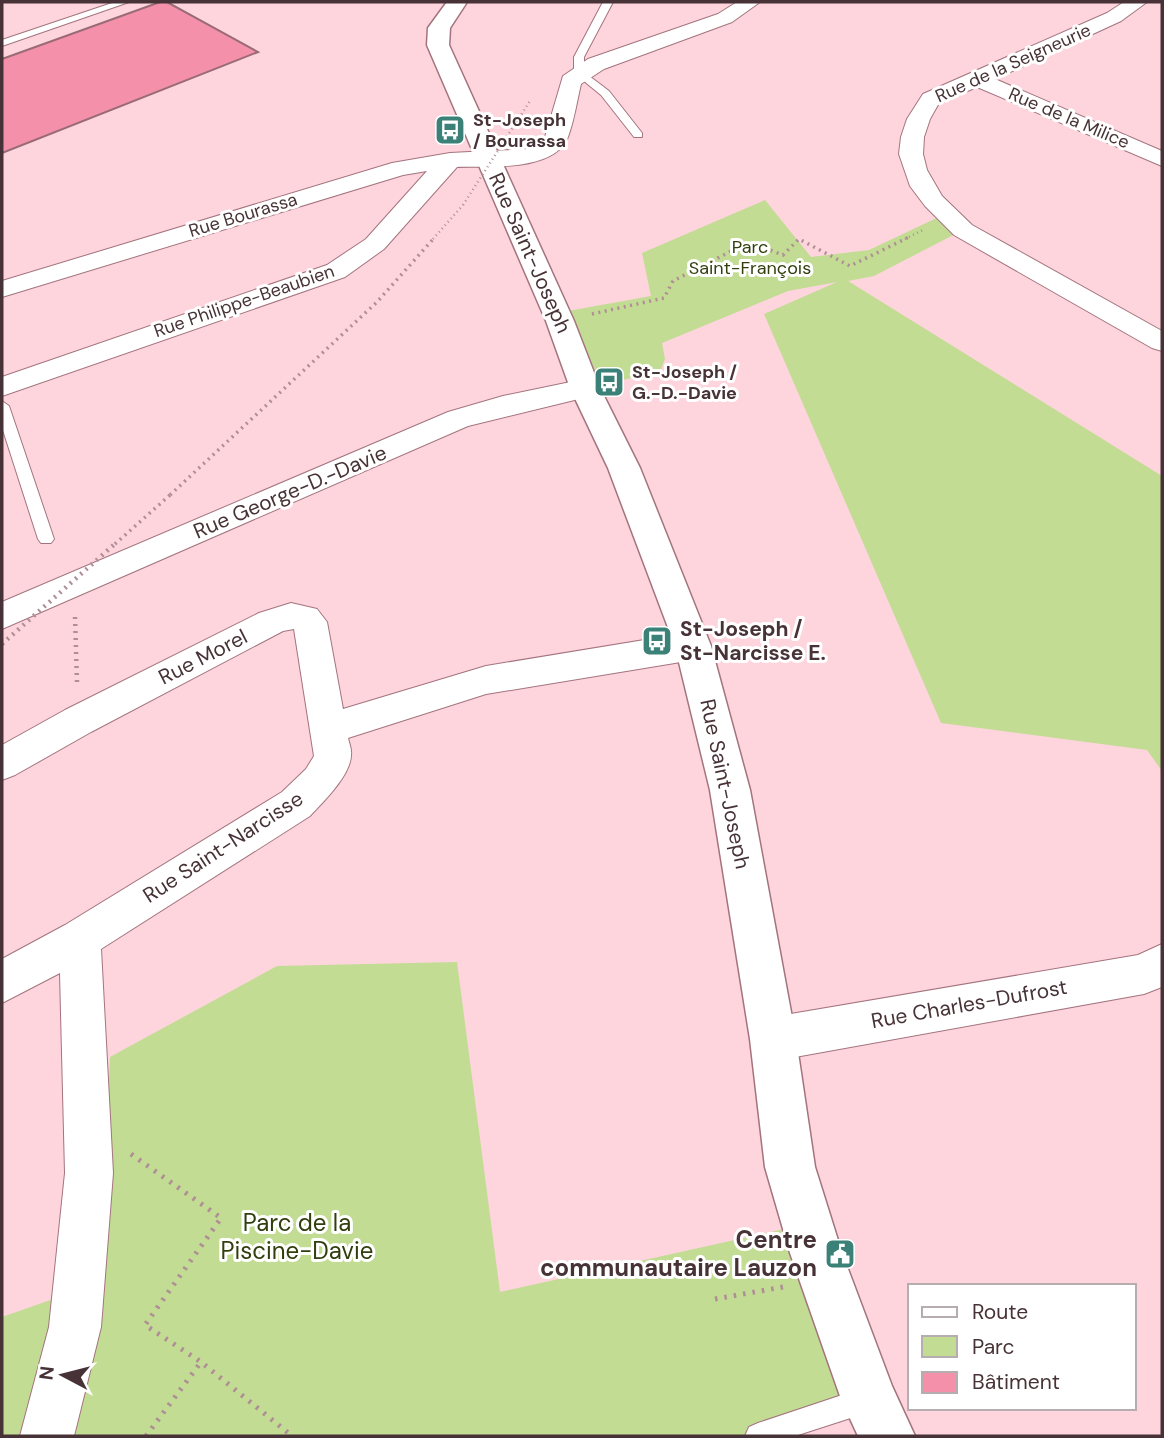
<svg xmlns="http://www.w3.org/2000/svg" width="1164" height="1438" font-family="'DM Sans',sans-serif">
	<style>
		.green { fill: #c2dc93 }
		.building { fill: #f490a9; stroke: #996b76; stroke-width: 2 }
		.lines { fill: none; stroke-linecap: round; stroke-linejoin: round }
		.lane-casing { stroke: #a3747e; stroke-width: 2 }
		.street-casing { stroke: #a3747e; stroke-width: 2 }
		.secondary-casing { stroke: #a3747e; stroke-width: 3 }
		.path-far3 { stroke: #af8e95; stroke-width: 2.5; stroke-dasharray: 1 3.5; stroke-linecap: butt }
		.path-far2 { stroke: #af8e95; stroke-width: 3.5; stroke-dasharray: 2 4.5; stroke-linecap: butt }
		.path-far1 { stroke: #af8e95; stroke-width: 4.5; stroke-dasharray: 2 5; stroke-linecap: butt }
		.path { stroke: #af8e95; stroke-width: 5; stroke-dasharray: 2.5 7; stroke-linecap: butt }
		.lane { fill: #fff; fill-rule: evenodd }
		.street { fill: #fff; fill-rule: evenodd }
		.secondary { fill: #fff; fill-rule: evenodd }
		.path-bridge-far2 { stroke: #af8e95; stroke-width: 2.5; stroke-dasharray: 1 3.5; stroke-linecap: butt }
		.path-bridge-far1 { stroke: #af8e95; stroke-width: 3.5; stroke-dasharray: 2 4.5; stroke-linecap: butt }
		.path-bridge { stroke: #af8e95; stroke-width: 4.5; stroke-dasharray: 2 5; stroke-linecap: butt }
		.labels { text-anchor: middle; stroke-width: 6; stroke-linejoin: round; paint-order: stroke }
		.far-street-label { font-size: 18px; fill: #473337; stroke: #fff }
		.far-poi-label { font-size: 18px; font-weight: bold; fill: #473337; stroke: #fff; text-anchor: start }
		.far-park-label { font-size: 18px; fill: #313f0e; stroke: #fff }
		.street-label { font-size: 21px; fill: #473337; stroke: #fff }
		.poi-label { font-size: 21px; font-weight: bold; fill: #473337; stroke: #fff; text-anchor: start }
		.near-park-label { font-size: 24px; fill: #313f0e; stroke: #fff }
		.near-poi-label { font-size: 24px; font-weight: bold; fill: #473337; stroke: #fff; text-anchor: end }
	</style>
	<rect width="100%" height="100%" fill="#fed4dd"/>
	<!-- green -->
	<path class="green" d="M765,200L811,257L869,250L945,214L963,230L874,276L848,281L1162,476V771L1147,750L941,723L764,314L837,282L788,291L662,343L665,359L660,372L585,388L557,313L651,296L642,253Z
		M457,962L500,1292L807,1224L869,1399L758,1436H2V1317L99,1283L110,1057L277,966Z"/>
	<!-- building -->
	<path class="building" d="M160,2H167L258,52L2,153V59Z"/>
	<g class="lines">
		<!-- lane casing -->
		<g class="lane-casing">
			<path id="lane" d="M115,2H129L2,46V40Z
				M603,2H613L584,57V72L609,91L642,133V137H634L601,95L574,73V57Z
				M2,401L9,406L54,539L51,543H41L38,539L2,427Z
				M866,1387L875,1391L879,1400L875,1409L866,1413L795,1436H745L749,1427L758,1423Z"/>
		</g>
		<!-- street casing -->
		<g class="street-casing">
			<path id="street" d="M737,2H760L732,22L604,69L581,84C577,101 574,121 568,137C555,172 487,166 457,167L384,249L345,277L2,396V377L327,265L366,239L427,171L403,175L2,297V281L392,163L450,153L528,149L539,144L545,137L563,76L588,59L718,14Z
				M1124,2H1147L1121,21L995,79L1162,151V166L977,87L939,103L930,119L924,137L923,154L927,170L942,196L972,225L1162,331V351L1152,348L954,235L925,206L910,186L899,154L901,137L907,119L923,94L1107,13Z
				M585,379L595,381L599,388L595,395L468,426L2,629V602L448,412L503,396Z
				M291,603L317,609L327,622L343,709L486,666L693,632L705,636L711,646L705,656L693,660L486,694L348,738C349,743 352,750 351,755C351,775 323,802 310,816L101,949L113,1173L101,1327L74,1436H20L49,1327L65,1173L60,973L2,1003V959L65,925L282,792L306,769L314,756L294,629L283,631L91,732L15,775L2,780V745L65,710L259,613Z
				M1162,944V987L1144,994L773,1061L757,1054L751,1039L757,1024L773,1017L1138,955Z"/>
		</g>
		<!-- secondary casing -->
		<g class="secondary-casing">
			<path id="secondary" d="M447,2H467L450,28L449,45L574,321L600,388L640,468L711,646L750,790L796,1039L815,1167L842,1253L892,1386L915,1436H858L841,1399L790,1253L765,1167L750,1039L710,790L675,646L608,468L570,388L546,321L427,45L428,28Z"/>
		</g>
		<!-- path-far3 -->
		<path class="path-far3" d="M433,239L463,205
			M905,239L923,230"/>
		<!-- path-far2 -->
		<path class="path-far2" d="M592,314L664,298L673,281L749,242L783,255L799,239L850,266L909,237
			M170,495L377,302L435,237"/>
		<!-- path-far1 -->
		<path class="path-far1" d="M75,617L77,682"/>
		<!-- path -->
		<path class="path" d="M131,1154L221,1218L145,1325L201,1362L292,1436
			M715,1299L783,1287
			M146,1436L201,1362"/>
		<!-- lane -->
		<use href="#lane" class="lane"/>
		<!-- street -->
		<use href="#street" class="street"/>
		<!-- secondary -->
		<use href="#secondary" class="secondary"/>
		<!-- path-bridge-far2 -->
		<path class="path-bridge-far2" d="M463,205L530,101"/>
		<!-- path-bridge-far1 -->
		<path class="path-bridge-far1" d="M115,544L170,495"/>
		<!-- path-bridge -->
		<path class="path-bridge" d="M2,644L117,542"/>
	</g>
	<!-- icons -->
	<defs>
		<g id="bus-square" transform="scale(1.575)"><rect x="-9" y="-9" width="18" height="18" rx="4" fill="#3b8178" stroke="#fff"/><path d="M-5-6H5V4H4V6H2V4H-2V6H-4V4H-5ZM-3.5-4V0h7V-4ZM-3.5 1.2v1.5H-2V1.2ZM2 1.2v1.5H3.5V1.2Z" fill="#fff"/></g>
		<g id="civic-square" transform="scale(1.575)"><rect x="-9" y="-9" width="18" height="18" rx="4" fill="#3b8178" stroke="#fff"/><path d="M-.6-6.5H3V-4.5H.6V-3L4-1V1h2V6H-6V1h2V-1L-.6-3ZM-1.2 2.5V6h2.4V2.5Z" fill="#fff"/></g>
	</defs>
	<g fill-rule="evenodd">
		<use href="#bus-square" x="450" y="130"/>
		<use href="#bus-square" x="609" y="382"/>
		<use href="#bus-square" x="657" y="641"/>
		<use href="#civic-square" x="840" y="1254"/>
	</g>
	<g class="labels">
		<!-- far-street labels -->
		<g class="far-street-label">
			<text transform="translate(1013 63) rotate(-24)" y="6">Rue de la Seigneurie</text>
			<text transform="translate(1069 118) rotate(23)" y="6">Rue de la Milice</text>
			<text transform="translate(243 215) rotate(-17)" y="6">Rue Bourassa</text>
			<text transform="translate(244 301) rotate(-19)" y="6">Rue Philippe-Beaubien</text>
		</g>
		<!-- far-poi labels -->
		<g class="far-poi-label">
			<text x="473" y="126">St-Joseph<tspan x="473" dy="21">/ Bourassa</tspan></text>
			<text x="632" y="378">St-Joseph /<tspan x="632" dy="21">G.-D.-Davie</tspan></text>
		</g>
		<!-- far-park labels -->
		<g class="far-park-label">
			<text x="750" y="253">Parc<tspan x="750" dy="21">Saint-François</tspan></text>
		</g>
		<!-- street labels -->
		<g class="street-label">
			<text transform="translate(530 253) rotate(66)" y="7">Rue Saint-Joseph</text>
			<text transform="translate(290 492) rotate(-23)" y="7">Rue George-D.-Davie</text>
			<text transform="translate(203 657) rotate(-27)" y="7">Rue Morel</text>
			<text transform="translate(725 784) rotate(78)" y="7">Rue Saint-Joseph</text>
			<text transform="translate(223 847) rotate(-33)" y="7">Rue Saint-Narcisse</text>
			<text transform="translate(969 1004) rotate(-10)" y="7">Rue Charles-Dufrost</text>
		</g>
		<!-- poi labels -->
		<g class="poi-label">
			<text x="680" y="636">St-Joseph /<tspan x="680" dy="24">St-Narcisse E.</tspan></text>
		</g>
		<!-- near-park labels -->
		<g class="near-park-label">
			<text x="297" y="1231">Parc de la<tspan x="297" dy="28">Piscine-Davie</tspan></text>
		</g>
		<!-- near-poi labels -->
		<g class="near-poi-label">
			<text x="817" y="1248">Centre<tspan x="817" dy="28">communautaire Lauzon</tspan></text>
		</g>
	</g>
	<!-- border -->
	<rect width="1164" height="1438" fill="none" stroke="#473337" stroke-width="7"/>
	<!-- legend -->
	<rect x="908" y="1284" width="228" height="126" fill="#ffffff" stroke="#b5adaf" stroke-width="2"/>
	<rect x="922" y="1307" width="35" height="10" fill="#ffffff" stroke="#b5adaf" stroke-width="2"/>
	<text x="972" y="1319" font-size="21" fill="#473337">Route</text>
	<rect x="922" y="1336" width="35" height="21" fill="#c2dc93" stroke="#b5adaf" stroke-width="2"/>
	<text x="972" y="1354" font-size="21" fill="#473337">Parc</text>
	<rect x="922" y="1372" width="35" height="21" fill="#f490a9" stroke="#b5adaf" stroke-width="2"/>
	<text x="972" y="1389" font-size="21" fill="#473337">Bâtiment</text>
	<!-- north arrow -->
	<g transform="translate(63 1375) rotate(277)" stroke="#ffffff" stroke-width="5" paint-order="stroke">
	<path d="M0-5L12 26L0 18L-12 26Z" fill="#473337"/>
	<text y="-10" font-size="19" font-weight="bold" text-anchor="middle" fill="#473337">N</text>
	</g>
</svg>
